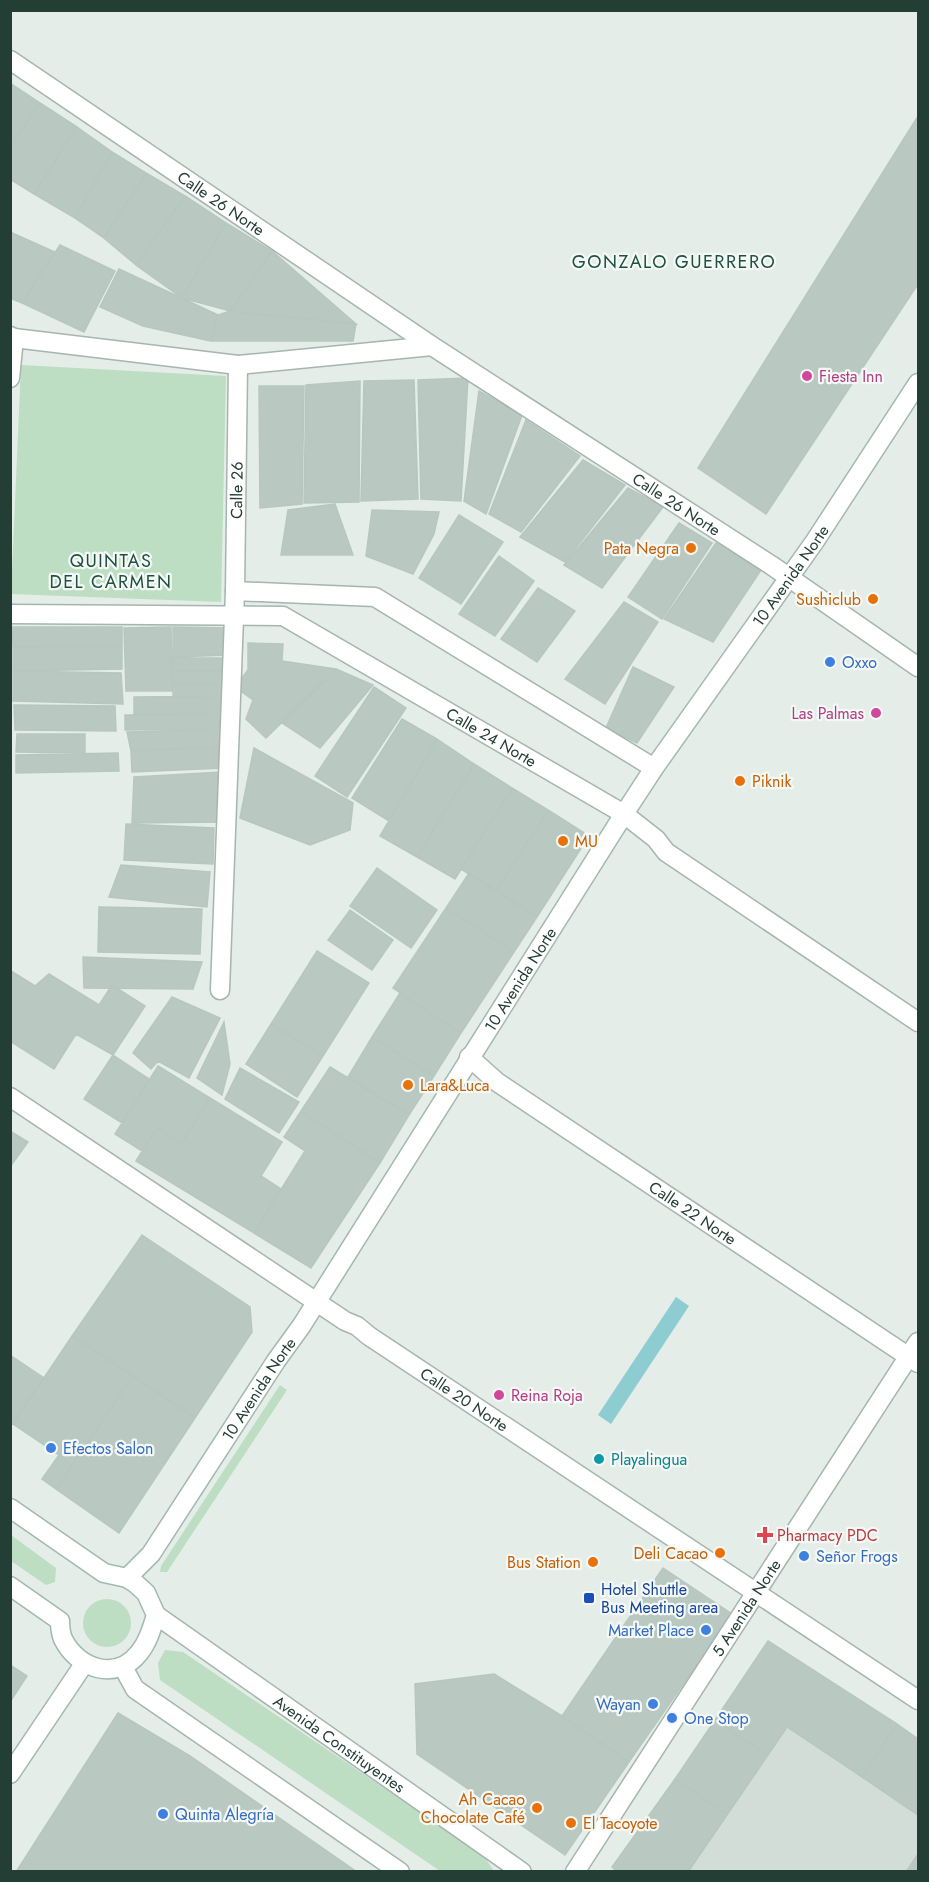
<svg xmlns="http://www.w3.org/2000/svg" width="929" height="1882" font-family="Jost,sans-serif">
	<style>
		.built { fill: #d2ddd7 }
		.green { fill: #bddec3 }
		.water { fill: #8dccd1 }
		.building { fill: #b9c8c1; stroke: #b6c7bf; stroke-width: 1.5 }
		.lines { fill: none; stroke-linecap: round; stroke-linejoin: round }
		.street-casing { stroke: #a6b5af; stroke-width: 21 }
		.secondary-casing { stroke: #a2b9af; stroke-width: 21 }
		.street { stroke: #fff; stroke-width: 18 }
		.secondary { stroke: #fff; stroke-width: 18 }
		.hotel-dot { fill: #d1479c; stroke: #f4f9f6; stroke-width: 2 }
		.food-dot { fill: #e8710a; stroke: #f4f9f6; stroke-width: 2 }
		.shop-dot { fill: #3f7fe0; stroke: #f4f9f6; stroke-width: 2 }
		.culture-dot { fill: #0f9aa8; stroke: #f4f9f6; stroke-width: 2 }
		.health-dot { fill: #e0444e; stroke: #f4f9f6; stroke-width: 2 }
		.transit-dot { fill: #1a4fb4; stroke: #f4f9f6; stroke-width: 2 }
		.labels { text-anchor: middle; stroke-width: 4.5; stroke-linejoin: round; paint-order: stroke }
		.street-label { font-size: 16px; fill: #233e35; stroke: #f4f9f6 }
		.hotel-label { font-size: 16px; fill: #b23c85; stroke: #f4f9f6; text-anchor: start }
		.food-label { font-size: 16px; fill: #c56008; stroke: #f4f9f6; text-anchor: end }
		.shop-label { font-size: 16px; fill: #366cbe; stroke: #f4f9f6; text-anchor: start }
		.culture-label { font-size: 16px; fill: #0d838f; stroke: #f4f9f6; text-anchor: start }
		.health-label { font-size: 16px; fill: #be3a42; stroke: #f4f9f6; text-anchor: start }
		.transit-label { font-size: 16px; fill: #164399; stroke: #f4f9f6; text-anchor: start }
		.neighbourhood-label { font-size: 18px; letter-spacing: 1.5px; fill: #1f5041; stroke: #f4f9f6 }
	</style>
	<rect width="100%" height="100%" fill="#e4ede8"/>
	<!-- built -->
	<path class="built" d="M787,1727L918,1815V1854L906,1871L688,1872Z"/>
	<!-- green -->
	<path class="green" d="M21,365L226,376L221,602L11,594Z
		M280,1385L287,1390L167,1572H160L161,1566Z
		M11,1535L56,1568L55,1582L46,1585L11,1561Z
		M83 1623a24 24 0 1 1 48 0a24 24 0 1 1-48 0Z
		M165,1650L183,1652L483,1855L494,1871H440L160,1680L158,1663Z"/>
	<!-- water -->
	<path class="water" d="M676,1297L689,1306L611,1424L598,1415Z"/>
	<!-- building -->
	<path class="building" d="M10,83L40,103L10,148Z
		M40,103L77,127L34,194L10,179V148Z
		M918,116V284L766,514L698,468Z
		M77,127L112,152L75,218L34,194Z
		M112,152L146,173L104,238L75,218Z
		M146,173L185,196L136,265L104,238Z
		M185,196L226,223L182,298L136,265Z
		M226,223L272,251L230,311L182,298Z
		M10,232L55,252L22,303L10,298Z
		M60,245L115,271L84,332L22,303Z
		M272,251L356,324L230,311Z
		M119,269L218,315L211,341L143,326L100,307Z
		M230,311L356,324L353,341H211L218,315Z
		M468,378L461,501L421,499L418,380Z
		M414,380L418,499L361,501L364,381Z
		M360,381L359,502L304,503L306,385Z
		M259,386H304L302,504L260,508Z
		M479,391L522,415L486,514L464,501Z
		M526,420L580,456L521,532L489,514Z
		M583,460L625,485L565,562L520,537Z
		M628,488L663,507L602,588L564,565Z
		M335,504L353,555H281L288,510Z
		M372,510L439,512L434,534L413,574L366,556Z
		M459,515L503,542L461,604L419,578Z
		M679,523L712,543L662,619L628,597Z
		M716,543L761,570L713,642L664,619Z
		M499,556L534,581L495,636L459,614Z
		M538,588L575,611L537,662L501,639Z
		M624,602L658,622L605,704L565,679Z
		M12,627H122V646L13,647Z
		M171,627L172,691H126L124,628Z
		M173,627L228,628L229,655L173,657Z
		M248,643L283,644L282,661L336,669L266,738L246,719L253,700L235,687L248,670Z
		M122,646V669L13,671V647Z
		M173,658H227V671H173Z
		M633,667L674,687L637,743L606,728Z
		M336,669L373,685L320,748L282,723Z
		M13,671L121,673L123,704L13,701Z
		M173,671L226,672V685L173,684Z
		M173,685H226V696H173Z
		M374,687L406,708L347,797L315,776Z
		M226,696V713L134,714V697Z
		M14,705L115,706L116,731L15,730Z
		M225,714V729L125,730V715Z
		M402,719L437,739L389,821L352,798Z
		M224,730L225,747L131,751L127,732Z
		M17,734H85V753L16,752Z
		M437,739L474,764L417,857L380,836Z
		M223,747L224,768L132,772L131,751Z
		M254,748L353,803L350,830L310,845L240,818Z
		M118,753L119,771L16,773V755Z
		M474,764L512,788L455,879L417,857Z
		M222,772L223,822L132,823L134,777Z
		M512,788L548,810L496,891L461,869Z
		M548,810L589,836L537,917L496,891Z
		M126,824L214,828L213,864L124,860Z
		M121,865L210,872L207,907L109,897Z
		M377,868L437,910L411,948L350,906Z
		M469,873L537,917L514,952L446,908Z
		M99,907L202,909L200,954L98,952Z
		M446,908L514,952L461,1033L393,988Z
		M350,910L393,940L372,970L328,940Z
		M317,951L369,983L323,1056L271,1024Z
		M83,957L202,962L193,989L84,988Z
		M11,971L35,986L49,974L99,1005L112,985L145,1006L113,1055L76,1034L54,1069L10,1041Z
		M400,993L461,1033L434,1076L372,1037Z
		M172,997L220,1018L189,1078L158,1061L151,1069L133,1053Z
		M224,1022L230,1064L222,1095L197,1078Z
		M271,1024L323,1056L297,1097L246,1064Z
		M372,1037L434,1076L409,1115L348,1077Z
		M113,1055L149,1079L122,1123L84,1099Z
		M158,1066L210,1098L182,1143L157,1127L142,1151L115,1134Z
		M330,1067L409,1115L380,1163L301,1111Z
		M240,1068L299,1102L279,1133L225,1099Z
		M210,1098L282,1142L261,1176L281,1189L254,1233L136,1161L157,1127L182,1143Z
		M301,1111L380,1163L311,1268L254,1233L305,1151L284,1137Z
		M10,1131L28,1142L10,1167Z
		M142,1235L250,1307L252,1332L195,1418L72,1336Z
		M72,1336L133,1376L56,1489L42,1479L59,1455L13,1424Z
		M10,1355L44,1378L10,1427Z
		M133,1376L195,1418L119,1533L56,1489Z
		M663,1568L732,1614L629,1762L562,1716Z
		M768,1641L897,1724L862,1777L787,1727L768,1755L715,1720Z
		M10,1665L27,1676L10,1702Z
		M494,1674L562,1716L629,1762L565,1855L417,1754L415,1684Z
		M118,1713L190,1756L357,1872H16Z
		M715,1720L768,1755L727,1815L675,1779Z
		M897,1724L918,1739V1815L862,1777Z
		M675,1779L727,1815L688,1872H618L612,1867Z
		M918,1854V1872H906Z"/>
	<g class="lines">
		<!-- street casing -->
		<g class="street-casing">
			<g id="street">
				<path id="s1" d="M10,60L432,346L771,565L918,667"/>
				<path d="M10,336L14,338L238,365L432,346"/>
				<path d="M10,378L14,338"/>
				<path d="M235,591L375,597L654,768"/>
				<path id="s2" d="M10,614L283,616L624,814L656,839L666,852L918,1022"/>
				<path id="s3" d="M220,990L235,591L238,365"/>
				<path id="s4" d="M469,1057L497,1082L918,1363"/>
				<path id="s5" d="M10,1097L345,1321L357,1326L369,1336L918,1700"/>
				<path id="s6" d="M156,1615L522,1872"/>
				<path d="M123,1667L135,1689L400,1872"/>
				<path id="s7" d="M575,1872L918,1342"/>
			</g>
		</g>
		<!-- secondary casing -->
		<g class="secondary-casing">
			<g id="secondary">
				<path d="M10,1508L104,1573L127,1578L135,1583L146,1593L156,1615C152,1628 148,1642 139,1653C116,1682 78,1669 63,1639C61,1634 60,1627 60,1621L10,1586"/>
				<path id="s8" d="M127,1578L151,1554L276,1361L302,1325L624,814L654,768L815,541L918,383"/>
				<path d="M10,1774L84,1664"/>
			</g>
		</g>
		<!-- street -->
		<use href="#street" class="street"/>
		<!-- secondary -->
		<use href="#secondary" class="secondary"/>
	</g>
	<!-- markers -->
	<g class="hotel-dot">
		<circle cx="807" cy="376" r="6"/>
		<circle cx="876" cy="713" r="6"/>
		<circle cx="499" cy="1395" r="6"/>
	</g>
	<g class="food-dot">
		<circle cx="691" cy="548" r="6"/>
		<circle cx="873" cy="599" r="6"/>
		<circle cx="740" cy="781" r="6"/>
		<circle cx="563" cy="841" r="6"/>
		<circle cx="408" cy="1085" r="6"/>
		<circle cx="720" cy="1553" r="6"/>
		<circle cx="593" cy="1562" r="6"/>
		<circle cx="537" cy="1808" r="6"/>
		<circle cx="571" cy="1823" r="6"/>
	</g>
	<g class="shop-dot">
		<circle cx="830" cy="662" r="6"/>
		<circle cx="51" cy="1448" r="6"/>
		<circle cx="804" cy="1556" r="6"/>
		<circle cx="706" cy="1630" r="6"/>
		<circle cx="653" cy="1704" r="6"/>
		<circle cx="672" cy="1718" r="6"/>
		<circle cx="163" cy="1814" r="6"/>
	</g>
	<circle class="culture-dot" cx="599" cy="1459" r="6"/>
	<path class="health-dot" d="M762 1526h6v6h6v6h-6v6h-6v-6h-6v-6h6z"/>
	<rect class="transit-dot" x="583" y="1592" width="12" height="12" rx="3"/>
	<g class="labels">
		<!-- street labels -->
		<g class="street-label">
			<text dy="6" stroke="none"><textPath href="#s1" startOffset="255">Calle 26 Norte</textPath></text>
			<text dy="6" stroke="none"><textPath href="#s3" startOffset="500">Calle 26</textPath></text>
			<text dy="6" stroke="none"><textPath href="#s1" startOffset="801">Calle 26 Norte</textPath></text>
			<text dy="6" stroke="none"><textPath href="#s8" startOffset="1203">10 Avenida Norte</textPath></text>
			<text dy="6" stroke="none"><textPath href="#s2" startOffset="514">Calle 24 Norte</textPath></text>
			<text dy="6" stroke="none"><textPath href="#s8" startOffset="717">10 Avenida Norte</textPath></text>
			<text dy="6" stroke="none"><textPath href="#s4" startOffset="273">Calle 22 Norte</textPath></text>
			<text dy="6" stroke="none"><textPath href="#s8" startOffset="231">10 Avenida Norte</textPath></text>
			<text dy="6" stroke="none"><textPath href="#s5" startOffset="546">Calle 20 Norte</textPath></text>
			<text dy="6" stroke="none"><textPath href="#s7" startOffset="315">5 Avenida Norte</textPath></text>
			<text dy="6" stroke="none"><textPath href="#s6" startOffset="224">Avenida Constituyentes</textPath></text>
		</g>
		<!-- hotel labels -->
		<g class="hotel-label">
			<text x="819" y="382">Fiesta Inn</text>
			<text x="864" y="719" text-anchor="end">Las Palmas</text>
			<text x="511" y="1401">Reina Roja</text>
		</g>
		<!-- food labels -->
		<g class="food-label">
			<text x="679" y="554">Pata Negra</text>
			<text x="861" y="605">Sushiclub</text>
			<text x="752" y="787" text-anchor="start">Piknik</text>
			<text x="575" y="847" text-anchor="start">MU</text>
			<text x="420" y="1091" text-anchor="start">Lara&amp;Luca</text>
			<text x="708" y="1559">Deli Cacao</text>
			<text x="581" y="1568">Bus Station</text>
			<text x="525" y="1805">Ah Cacao<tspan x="525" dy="18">Chocolate Café</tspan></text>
			<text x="583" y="1829" text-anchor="start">El Tacoyote</text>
		</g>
		<!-- shop labels -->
		<g class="shop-label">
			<text x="842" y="668">Oxxo</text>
			<text x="63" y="1454">Efectos Salon</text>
			<text x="816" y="1562">Señor Frogs</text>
			<text x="694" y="1636" text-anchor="end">Market Place</text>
			<text x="641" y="1710" text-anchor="end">Wayan</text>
			<text x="684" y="1724">One Stop</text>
			<text x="175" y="1820">Quinta Alegría</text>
		</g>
		<!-- culture labels -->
		<g class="culture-label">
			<text x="611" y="1465">Playalingua</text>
		</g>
		<!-- health labels -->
		<g class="health-label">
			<text x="777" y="1541">Pharmacy PDC</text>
		</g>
		<!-- transit labels -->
		<g class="transit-label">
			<text x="601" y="1595">Hotel Shuttle<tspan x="601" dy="18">Bus Meeting area</tspan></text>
		</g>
		<!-- neighbourhood labels -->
		<g class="neighbourhood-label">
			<text x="674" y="268">GONZALO GUERRERO</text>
			<text x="111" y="567">QUINTAS<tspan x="111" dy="21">DEL CARMEN</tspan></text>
		</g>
	</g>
	<!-- border -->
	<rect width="929" height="1882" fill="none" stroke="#233e35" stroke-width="24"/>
</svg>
